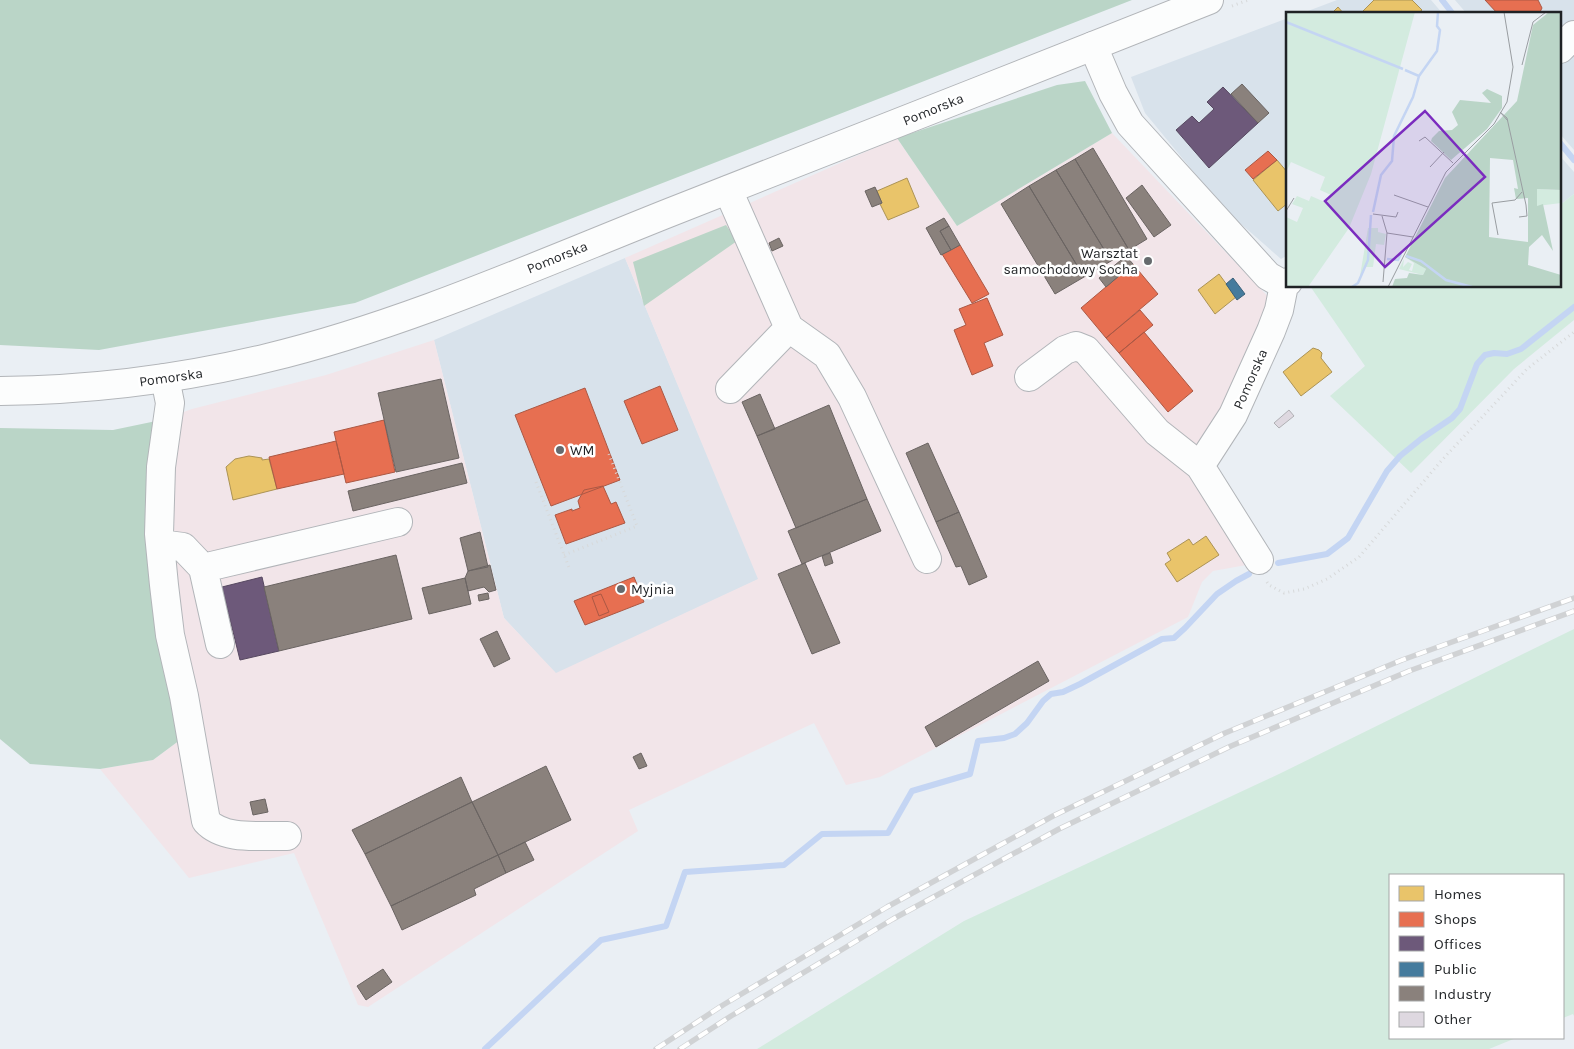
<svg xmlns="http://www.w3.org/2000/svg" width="1574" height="1049" font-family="Karla,sans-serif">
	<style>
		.built { fill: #d8e2eb }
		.industrial { fill: #f2e5e9 }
		.green { fill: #d3ebdf }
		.forest { fill: #bad5c7 }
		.homes { fill: #e9c46a; stroke: #ac9355 }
		.shops { fill: #e76f51; stroke: #ab5844 }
		.offices { fill: #6d597a; stroke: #564860 }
		.public { fill: #457b9d; stroke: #3a6079 }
		.industry { fill: #8a817c; stroke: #6a6462 }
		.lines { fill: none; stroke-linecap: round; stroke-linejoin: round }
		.stream { stroke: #c4d5f3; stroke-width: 6 }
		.building { fill: #ded8e0; stroke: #b0b0b4 }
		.minor-casing { stroke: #b2b5b9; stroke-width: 30 }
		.major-casing { stroke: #b2b5b9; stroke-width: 30 }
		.path { stroke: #d7d9da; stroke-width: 3; stroke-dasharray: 1 4; stroke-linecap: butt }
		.minor { stroke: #fcfdfd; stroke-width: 28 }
		.major { stroke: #fcfdfd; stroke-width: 28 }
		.rail-casing { stroke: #d0d2d4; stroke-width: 5.5 }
		.rail { stroke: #fff; stroke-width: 4; stroke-dasharray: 11; stroke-linecap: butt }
		.poi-dot { fill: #666a6d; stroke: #fff; stroke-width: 2 }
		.labels { text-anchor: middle; stroke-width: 5; stroke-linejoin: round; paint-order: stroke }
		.street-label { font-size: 14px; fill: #1f2225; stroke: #fff }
		.poi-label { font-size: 14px; fill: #1f2225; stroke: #fff; text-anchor: start }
		.inset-river { fill: none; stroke: #c4d5f3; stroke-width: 2.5 }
		.inset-road { fill: none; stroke: #999da1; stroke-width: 1 }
		.view { fill: #7b2cbf; fill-opacity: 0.15; stroke: #7b2cbf; stroke-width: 2.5 }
		.inset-edge { fill: none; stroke: #1f2225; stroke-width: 2.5 }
	</style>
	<rect width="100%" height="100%" fill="#eaeff4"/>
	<!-- built -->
	<path class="built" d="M1337,0H1431L1443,14H1300Z
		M1455,0H1574V150L1560,134V14H1467Z
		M1288,18V255L1281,259L1225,210L1145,113L1131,77Z
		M1560,156L1574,172V194L1560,205Z
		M625,258L759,579L556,674L504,618L434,340Z"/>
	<!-- industrial -->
	<path class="industrial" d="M1112,133L1275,304L1195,467L1252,564L1213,571L1202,582L1188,617L880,777L846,785L814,723L629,810L638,831L368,1007L358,1005L294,853L189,878L100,769L153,760L184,737L161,420L192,409L326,375L434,340L504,618L556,673L758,579L625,258L897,138L957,226Z"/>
	<!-- green -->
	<path class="green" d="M1574,194V320L1514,369L1411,473L1330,396L1365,366L1310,286H1560V205Z
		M1574,629V1016L1573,1014L1563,1018V875H1390V1038H1516L1489,1049H757L964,921L1279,774Z"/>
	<!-- forest -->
	<path class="forest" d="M0,0H1132L355,303L99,350L0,345Z
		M1085,81L1112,133L957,226L897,138L1057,85Z
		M726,225L737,241L644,306L633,262Z
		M161,420L184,737L153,760L100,769L30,764L0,739V428L113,430Z"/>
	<!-- homes -->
	<path class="homes" d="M1374,0H1412L1422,10L1417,14H1360Z
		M1338,7L1344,14H1331Z
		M1277,160L1288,173V203L1278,211L1253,180Z
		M907,178L919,207L888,220L880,204L882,203L877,191Z
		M1219,274L1236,297L1215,314L1198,290Z
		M1313,348L1319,350L1322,353L1321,358L1332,372L1301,396L1283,372Z
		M249,456L262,458V460L269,459L277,489L233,500L226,467L235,459Z
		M1206,536L1219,555L1177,582L1165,564L1171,560L1167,553L1189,539L1193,545Z"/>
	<!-- shops -->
	<path class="shops" d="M1485,0H1538L1542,8L1539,14H1498Z
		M1268,151L1277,160L1253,179L1245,170Z
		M960,245L989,294L972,303L942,254Z
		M1133,264L1158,294L1106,338L1081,308Z
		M987,298L1003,335L984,343L993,366L972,375L954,330L966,325L959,309Z
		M1140,310L1153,325L1119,353L1106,338Z
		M1144,332L1193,391L1168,412L1119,353Z
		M660,386L678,430L642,444L624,401Z
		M585,388L620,480L551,506L515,415Z
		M384,420L395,472L346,483L334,432Z
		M336,441L344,474L277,489L269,457Z
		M603,486L611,504L616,502L625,523L566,544L555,515L572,509V511L580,508L578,501L584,490Z
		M634,577L644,602L585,625L574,601Z
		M601,594L609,612L599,616L592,597Z"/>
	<!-- offices -->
	<path class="offices" d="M1223,87L1258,123L1209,168L1176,130L1192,116L1199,123L1214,109L1207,102Z
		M262,577L279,651L240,660L222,587Z"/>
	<!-- public -->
	<path class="public" d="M1233,278L1245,294L1237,300L1226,284Z"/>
	<!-- industry -->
	<path class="industry" d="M1242,84L1269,113L1258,123L1231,94Z
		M1093,148L1147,239L1129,250L1075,159Z
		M1075,159L1129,250L1111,261L1056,170Z
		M1056,170L1111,261L1084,277L1029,186Z
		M1142,185L1171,225L1154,237L1126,198Z
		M1029,186L1084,277L1055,294L1001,204Z
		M875,187L882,203L872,207L865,191Z
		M944,218L949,226L940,231L951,250L941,255L926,228Z
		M949,226L960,245L951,250L940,231Z
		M779,238L783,246L772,251L769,243Z
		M1126,256L1133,264L1106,287L1099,278Z
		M441,379L459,458L396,472L378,393Z
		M760,394L775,429L757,436L742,402Z
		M829,405L867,499L796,528L757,436Z
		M928,443L959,512L936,522L906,453Z
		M462,463L467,483L353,511L348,491Z
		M867,499L881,531L802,564L788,531Z
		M959,512L987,577L969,585L961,566L956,567L936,522Z
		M480,532L488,567L468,571L460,538Z
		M830,553L833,563L825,566L822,556Z
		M396,555L412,619L279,651L264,587Z
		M805,563L840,643L812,654L778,574Z
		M490,565L496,590L489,592L484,587L468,591L465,578L468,571Z
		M465,578L471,604L429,614L422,588Z
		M488,593L489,599L479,601L478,595Z
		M497,631L510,659L494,667L480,639Z
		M1038,661L1049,681L936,747L925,727Z
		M641,753L647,766L639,769L633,757Z
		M546,766L571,820L498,855L472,802Z
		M461,777L472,802L365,854L352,830Z
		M265,799L268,812L253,815L250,802Z
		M472,802L498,855L391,906L365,854Z
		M525,842L534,860L506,873L498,855Z
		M498,855L506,873L474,889L476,895L402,930L391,906Z
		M383,969L392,982L366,1000L357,986Z"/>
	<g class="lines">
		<!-- stream -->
		<path class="stream" d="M1442,0L1453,14
			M1560,143L1574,160
			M1278,563L1327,554L1348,538L1387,471L1400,456L1421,439L1452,418L1460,409L1477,364L1485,355L1494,353L1507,354L1521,349L1574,307
			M485,1049L601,940L666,926L685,872L784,865L822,834L888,833L912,791L970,774L978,741L1004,738L1015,734L1027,723L1043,701L1051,694L1063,692L1080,684L1162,639L1174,638L1185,628L1217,594L1236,581L1249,574"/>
	</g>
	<!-- building -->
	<path class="building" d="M1289,410L1294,416L1279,428L1274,423Z"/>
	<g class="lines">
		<!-- minor casing -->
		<g class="minor-casing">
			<path id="minor" d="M1093,46L1113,93L1130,124L1268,276L1284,285L1288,282
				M1560,49L1574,35
				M728,190L789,328L827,355L852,397L927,559
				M1029,377L1065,350L1076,346L1086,350L1157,432L1200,466L1259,560
				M165,378L170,403L161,467L159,534L164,585L170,635L184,696L206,821C224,841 262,835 287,836
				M730,389L789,328
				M1200,466L1233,415L1271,331L1279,310L1284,285
				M160,544L183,547L203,568L398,522
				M203,568L220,644"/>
		</g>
		<!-- major casing -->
		<g class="major-casing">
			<path id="major" d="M0,391C90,390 180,379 267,358C404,325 540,264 671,212C850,142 1030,71 1209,0"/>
		</g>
		<!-- path -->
		<path class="path" d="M1232,6L1248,0
			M536,482L570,570
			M564,555L637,526L609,454
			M1267,582L1269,585L1284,593L1304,589L1327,579L1359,557L1442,460L1527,369L1574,332"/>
		<!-- minor -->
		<use href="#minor" class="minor"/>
		<!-- major -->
		<use href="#major" class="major"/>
		<!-- rail casing -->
		<g class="rail-casing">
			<path id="rail" d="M656,1049L723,1005L887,907L1053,816L1225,733L1402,660L1574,598
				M680,1049L731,1016L893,919L1059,829L1231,746L1409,671L1574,611"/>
		</g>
		<!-- rail -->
		<use href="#rail" class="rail"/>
	</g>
	<!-- markers -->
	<g class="poi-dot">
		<circle cx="1148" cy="261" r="5"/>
		<circle cx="560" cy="450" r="5"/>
		<circle cx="621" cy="589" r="5"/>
	</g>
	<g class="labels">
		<!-- street labels -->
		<g class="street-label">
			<text transform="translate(933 109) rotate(-22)" y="5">Pomorska</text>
			<text transform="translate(557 257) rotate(-22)" y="5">Pomorska</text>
			<text transform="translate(171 377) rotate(-8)" y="5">Pomorska</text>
			<text transform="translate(1250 379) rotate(-66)" y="5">Pomorska</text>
		</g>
		<!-- poi labels -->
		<g class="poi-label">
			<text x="1138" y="258" text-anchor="end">Warsztat<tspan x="1138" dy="16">samochodowy Socha</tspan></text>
			<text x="570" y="455">WM</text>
			<text x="631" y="594">Myjnia</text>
		</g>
	</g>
	<!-- overview -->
	<g transform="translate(1286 12)">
		<rect width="275" height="275" fill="#eaeff4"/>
		<path d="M0,0H129L85,162L63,216L22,275H0V205L11,210L17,196L6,192L11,184L23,189L25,184L41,191L45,183L34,178L39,165L5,150L0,160ZM251,177L275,178V191L251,194ZM82,216H92V220L100,222L98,233L90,232L87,255H79L73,270ZM119,245L140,257L137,263L113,257L118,247L117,255L122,250L126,252L123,258L126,259L128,251Z" fill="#d3ebdf"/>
		<path d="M263,0H275V178L251,177V194L257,192L267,239L256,223L243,235L242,253L275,263V275H106L109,267L121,266L123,261L137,263L140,257L119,245L159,166L231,89L247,13ZM204,146L227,148L232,177L228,176L230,187L242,186V230L203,225ZM201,77L216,84V96L201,117L165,148L145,129L146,126L153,119L166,118L172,113L166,100L174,88L205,91L196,81Z" fill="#bad5c7" fill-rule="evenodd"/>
		<path class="inset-river" d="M0,10L117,57M133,64L151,39L154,18L151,14L152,0M87,200L95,163L106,149L108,124L127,85L133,64L119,58M120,244L135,249L160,268L186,275M101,247L112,248L115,242M66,275L72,271L82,248L85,203"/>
		<path class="inset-road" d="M236,53L247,10L260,0M222,109L214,100L221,106L240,193L241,204L233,205M133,129L139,125L167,151M144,155L158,140M108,183L142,195M0,199L8,186M87,202L110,205L112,200M96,204L101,221M212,223L206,191L229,188L236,180M97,270L101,221L127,225M102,275L160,160L208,112L221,90L227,55L218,0"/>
		<path class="view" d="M139,99L199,165L99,255L39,189Z"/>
		<rect width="275" height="275" class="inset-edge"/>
	</g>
	<!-- legend -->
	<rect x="1389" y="874" width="175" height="165" fill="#ffffff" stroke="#a5a7a8"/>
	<rect x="1399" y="886" width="25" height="15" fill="#e9c46a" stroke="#a5a7a8"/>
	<text x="1434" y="899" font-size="15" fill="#1f2225">Homes</text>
	<rect x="1399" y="912" width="25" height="15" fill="#e76f51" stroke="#a5a7a8"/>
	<text x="1434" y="924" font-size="15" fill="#1f2225">Shops</text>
	<rect x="1399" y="936" width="25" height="15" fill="#6d597a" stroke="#a5a7a8"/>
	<text x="1434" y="949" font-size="15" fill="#1f2225">Offices</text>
	<rect x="1399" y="962" width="25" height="15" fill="#457b9d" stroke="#a5a7a8"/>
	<text x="1434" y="974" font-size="15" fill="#1f2225">Public</text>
	<rect x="1399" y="986" width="25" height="15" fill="#8a817c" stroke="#a5a7a8"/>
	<text x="1434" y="999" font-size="15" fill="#1f2225">Industry</text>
	<rect x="1399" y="1012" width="25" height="15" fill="#ded8e0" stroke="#a5a7a8"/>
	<text x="1434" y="1024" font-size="15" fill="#1f2225">Other</text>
</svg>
